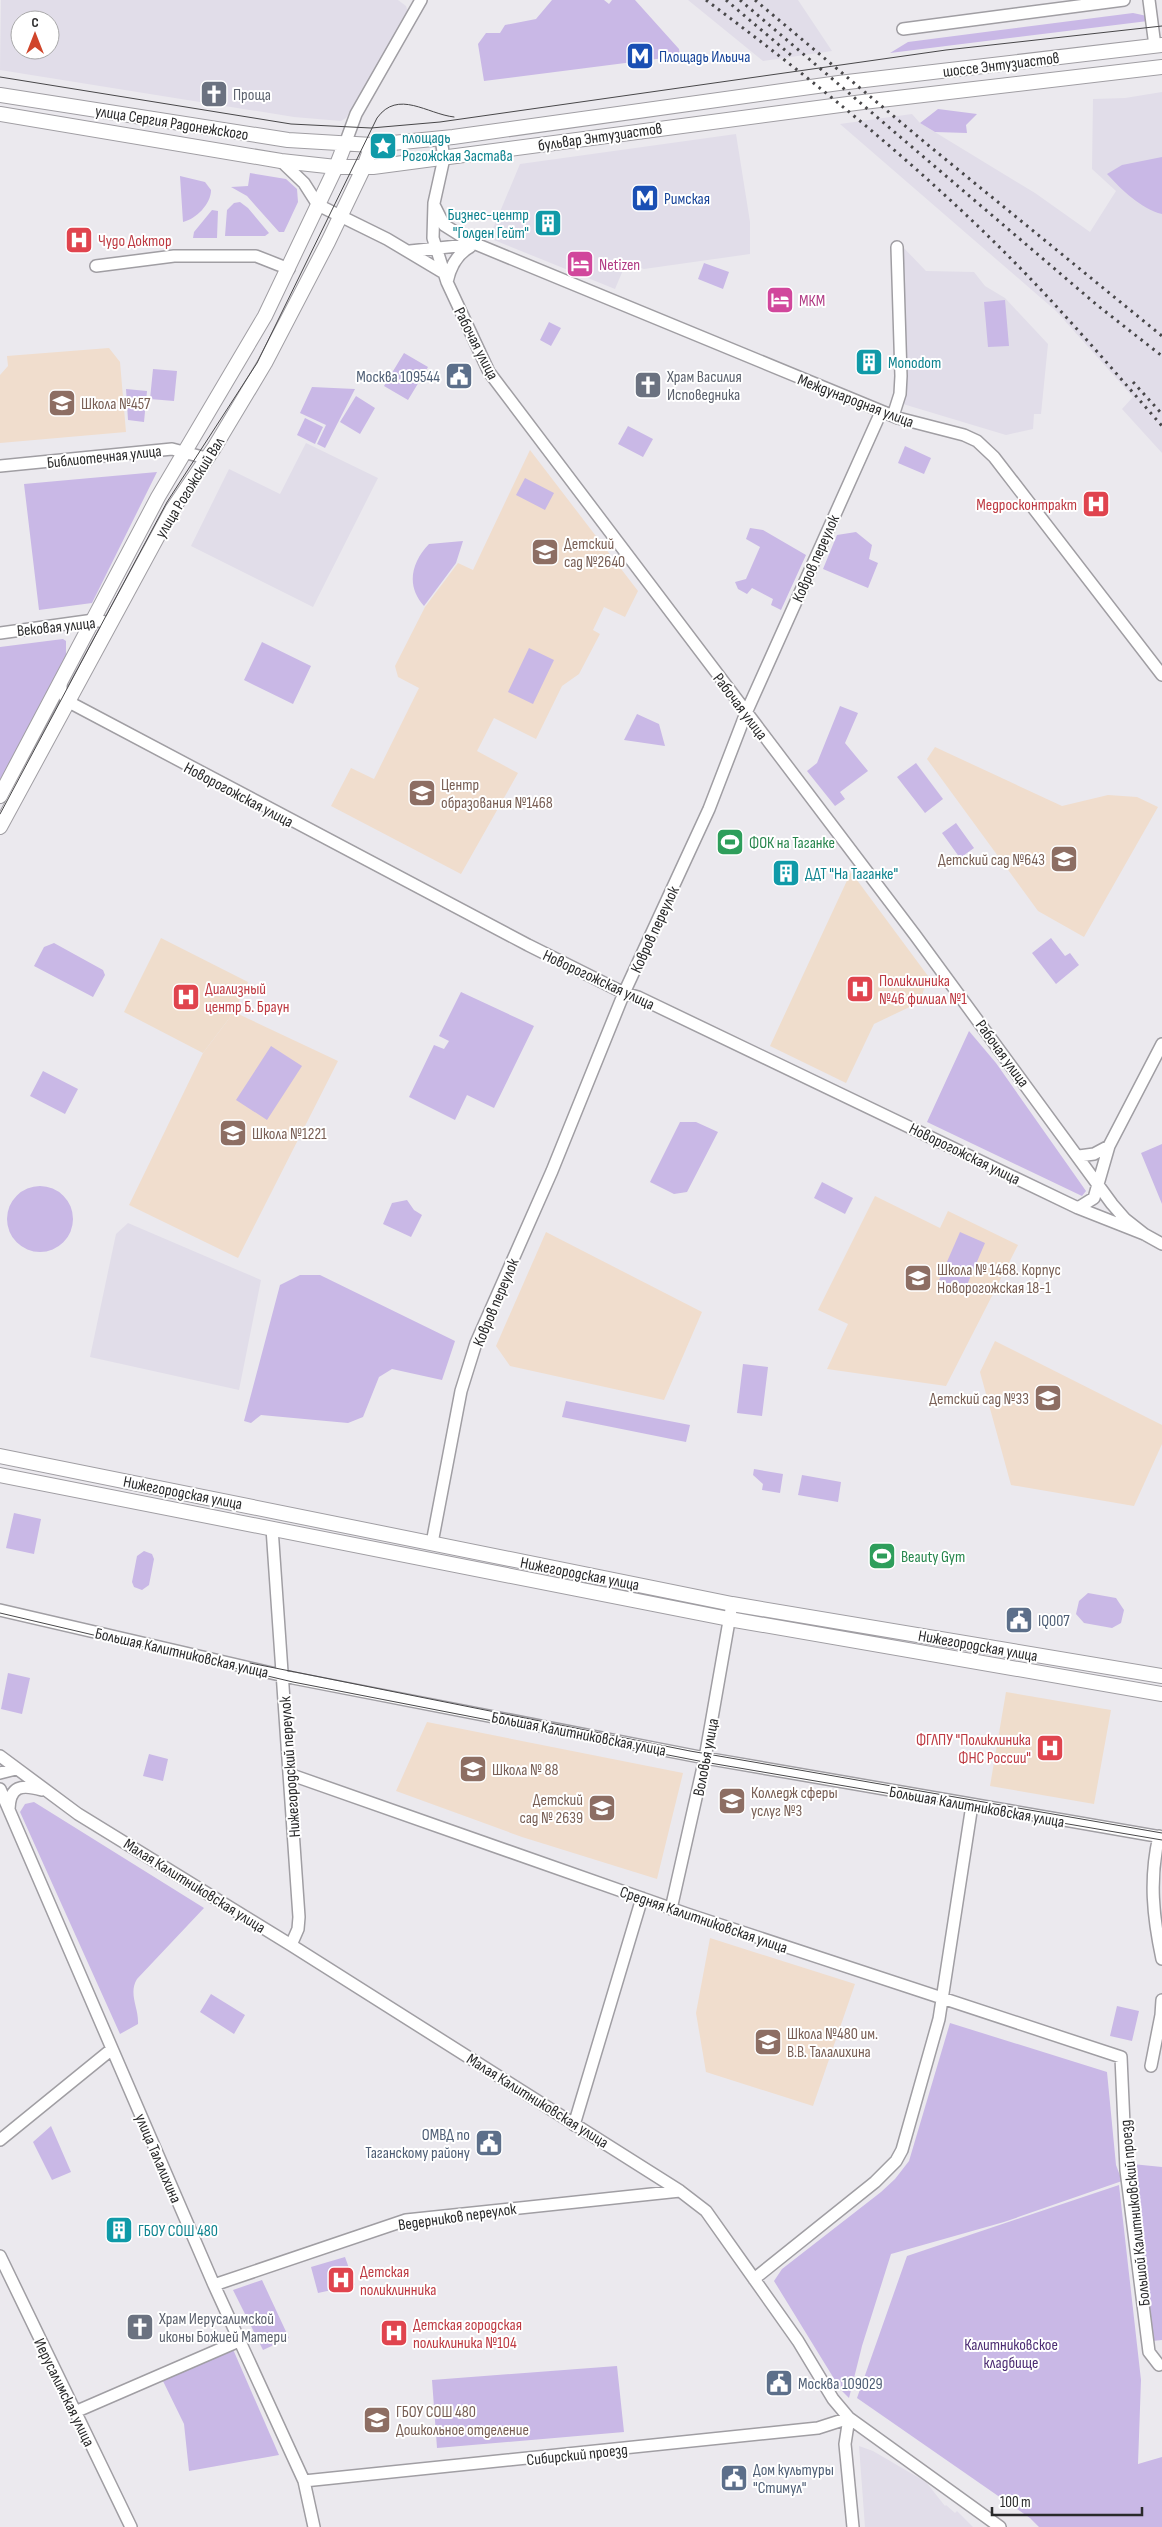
<svg xmlns="http://www.w3.org/2000/svg" width="1162" height="2527" font-family="'Sofia Sans Condensed',sans-serif">
	<style>
		.built { fill: #e1dde9; fill-rule: evenodd }
		.education { fill: #f0ddcd }
		.medical { fill: #efddcc }
		.green { fill: #c9b8e6 }
		.lines { fill: none; stroke-linecap: round; stroke-linejoin: round }
		.minor-casing { stroke: #a09ea3; stroke-width: 14 }
		.major-casing { stroke: #a09ea3; stroke-width: 16 }
		.minor { stroke: #fff; stroke-width: 11 }
		.major { stroke: #fff; stroke-width: 14 }
		.tram { stroke: #484749; stroke-width: 1 }
		.rail { stroke: #484749; stroke-width: 3; stroke-dasharray: 2.5 5; stroke-linecap: butt }
		.labels { text-anchor: middle; stroke-width: 4; stroke-linejoin: round; paint-order: stroke }
		.transit-label { font-size: 16px; fill: #164399; stroke: #fff; text-anchor: start }
		.street-label { font-size: 16px; fill: #29292a; stroke: #fff }
		.worship-label { font-size: 16px; fill: #5b616d; stroke: #fff; text-anchor: start }
		.culture-label { font-size: 16px; fill: #0d838f; stroke: #fff; text-anchor: start }
		.health-label { font-size: 16px; fill: #be3a42; stroke: #fff; text-anchor: start }
		.hotel-label { font-size: 16px; fill: #b23c85; stroke: #fff; text-anchor: start }
		.service-label { font-size: 16px; fill: #4e5e75; stroke: #fff; text-anchor: start }
		.education-label { font-size: 16px; fill: #785e54; stroke: #fff; text-anchor: start }
		.leisure-label { font-size: 16px; fill: #27864d; stroke: #fff; text-anchor: start }
		.park-label { font-size: 16px; fill: #4c2c73; stroke: #fff }
	</style>
	<rect width="100%" height="100%" fill="#ebe9ee"/>
	<!-- built -->
	<path class="built" d="M1,0H398L406,6L408,12L346,118L341,121L294,117L0,70ZM20,20H50V50H20Z
		M688,0H798L832,51L763,61Z
		M1162,92V453L1122,409L1133,397L1056,311L840,124L912,114L920,123L1035,193L1090,232L1116,191L1092,169L1093,99L1125,98Z
		M736,134L750,222V254L644,269L626,263L615,289L489,238L520,164Z
		M900,244L926,271L974,272L985,286L1005,298L1048,344L1041,414H1034L1033,429L1006,435L903,404L904,377Z
		M306,443L378,478L313,607L191,546L229,469L280,494Z
		M128,1223L261,1280L239,1390L90,1357L116,1234Z
		M859,2446L873,2451L926,2482L945,2506L946,2505L955,2513L957,2511L973,2527H865Z"/>
	<!-- education -->
	<path class="education" d="M109,348L120,362L126,432L0,443V375L8,366L7,356Z
		M530,450L638,591L625,617L604,607L593,630L600,634L579,674L562,686L536,739L494,718L477,751L518,773L461,874L331,806L351,768L374,779L419,688L398,677L395,666L425,607L458,563L473,570Z
		M935,747L1062,806L1108,795L1137,797L1158,807L1084,937L1038,911L927,759Z
		M234,1012L338,1061L238,1258L129,1205L203,1053Z
		M875,1196L940,1228L948,1211L1018,1245L946,1386L827,1369L848,1324L818,1310Z
		M546,1232L702,1312L664,1400L510,1366L496,1346Z
		M995,1341L1162,1425V1444L1134,1506L1011,1485L980,1372Z
		M427,1722L683,1773L657,1879L522,1837L396,1791Z
		M710,1938L855,1984L813,2106L706,2072L696,2013Z"/>
	<!-- medical -->
	<path class="medical" d="M851,872L928,976L920,1002L874,1024L846,1083L770,1046Z
		M161,938L248,982L234,1012L203,1053L124,1012Z
		M1006,1692L1111,1710L1094,1804L990,1786Z"/>
	<!-- green -->
	<path class="green" d="M552,0H604L609,4L612,0H635L679,49L680,56L484,81L478,44L486,33H500L505,25L536,19Z
		M1133,13L1147,16L1148,21L890,53L908,42Z
		M938,109L977,114L966,125L967,133L935,132L920,123Z
		M1162,157V214C1141,209 1121,189 1107,174L1122,165Z
		M250,173L286,179L297,189L298,202L284,232H279L247,196L231,187L248,186Z
		M180,176L205,182L211,190C211,204 196,219 183,222Z
		M240,202L248,208L269,233L265,236H225L227,210L234,203Z
		M212,210L218,211L217,238H193L194,232Z
		M704,263L729,272L723,289L698,279Z
		M1005,300L1009,346L988,347L984,302Z
		M549,322L561,328L551,346L540,340Z
		M404,353L428,367L408,400L384,386Z
		M153,369L177,371L174,401L150,399Z
		M312,387L355,389L325,448L317,444L326,425L300,413Z
		M126,389L147,391L144,422L128,420Z
		M356,396L375,408L360,434L340,422Z
		M305,418L323,427L315,444L297,435Z
		M628,426L653,439L643,457L618,444Z
		M905,446L931,458L924,474L898,463Z
		M157,472L92,603L39,610L24,484Z
		M525,478L554,493L545,510L516,495Z
		M750,528L763,530L806,555L781,610L771,605L773,599L752,588L747,594L738,589L735,582L746,579L760,547L746,539Z
		M856,532L872,545L869,559L878,563L868,588L823,569L837,535Z
		M463,541L456,563L424,606C406,586 411,563 429,544Z
		M63,639L66,641V655L0,783V647Z
		M262,642L311,666L293,704L244,680Z
		M529,648L554,660L533,704L508,692Z
		M840,706L858,713L845,743L868,771L840,792L845,799L835,806L807,771L817,763Z
		M637,714L659,724L665,746L624,740Z
		M916,763L943,799L925,813L897,777Z
		M956,823L974,848L960,858L942,833Z
		M1051,938L1065,956L1070,953L1079,965L1056,984L1032,953Z
		M54,943L103,970L105,975L93,997L34,966L44,947Z
		M461,992L534,1026L494,1108L467,1095L455,1120L409,1097L434,1045L444,1049L449,1041L439,1036Z
		M969,1031L996,1063L1086,1191L1082,1196L927,1122Z
		M271,1046L302,1066L267,1120L236,1100Z
		M43,1071L78,1089L65,1114L30,1096Z
		M680,1122H696L718,1132L687,1192L674,1194L650,1182Z
		M1162,1144V1204L1141,1153Z
		M822,1182L853,1198L845,1214L814,1198Z
		M7 1219a33 33 0 1 1 66 0a33 33 0 1 1-66 0Z
		M407,1200L414,1210L422,1215L411,1237L383,1224L392,1203Z
		M960,1232L985,1243L964,1292L939,1280Z
		M300,1275H320L455,1341L442,1380L392,1369L379,1377L363,1417L348,1423L261,1415L251,1423L244,1421L280,1285Z
		M743,1364L768,1367L762,1416L737,1413Z
		M566,1401L690,1425L686,1442L562,1417Z
		M754,1469L783,1474L780,1493L762,1490L763,1484L753,1475Z
		M802,1475L841,1482L838,1502L798,1495Z
		M14,1513L41,1519L34,1554L6,1548Z
		M144,1551L152,1554L154,1559L149,1585L142,1590L134,1587L132,1582L137,1556Z
		M1088,1593L1116,1598L1124,1610L1121,1623L1112,1628L1084,1623L1076,1614L1079,1601Z
		M8,1673L30,1678L22,1714L1,1709Z
		M149,1754L168,1759L163,1781L143,1776Z
		M34,1802L204,1908L137,1979C128,1994 139,2008 138,2024L120,2034L20,1812L25,1804Z
		M211,1994L245,2015L234,2034L200,2012Z
		M1117,2006L1139,2011L1132,2041L1110,2036Z
		M950,2023L1107,2072L1116,2165L1122,2181L1004,2222L891,2254L862,2346L849,2398L841,2390L774,2281L782,2269L881,2192L895,2179L909,2161Z
		M51,2126L71,2172L52,2180L33,2142Z
		M1132,2164L1162,2167V2340L1152,2341Z
		M1119,2185L1141,2380L1138,2464L1162,2457V2527H1039L1030,2518L857,2398L907,2256Z
		M345,2257L355,2285L318,2293L311,2267Z
		M262,2280L289,2338L263,2350L233,2290Z
		M232,2347L279,2455L189,2471L184,2424L162,2379Z
		M617,2366L624,2432L437,2448L432,2380Z"/>
	<g class="lines">
		<!-- minor casing -->
		<g class="minor-casing">
			<path id="minor" d="M1149,0L1155,46
				M903,29L1124,0
				M441,139L444,158L434,203L433,238L447,282L489,372L915,935L1112,1204L1125,1219L1144,1234
				M345,144L356,114L421,0
				M281,161L304,183L318,205L387,239L444,273
				M435,207L444,225L471,242L898,418L964,435L977,441L994,457L1162,675
				M410,251L477,244
				M96,266L174,256H256L289,269
				M447,282C450,268 457,254 470,247
				M893,416L900,394L901,376L897,247
				M0,466L172,449L206,458
				M0,633L94,620L111,623
				M61,681V690L67,701L528,945L624,993L638,997L1078,1208L1144,1234L1162,1244
				M1079,1156L1094,1154L1109,1146
				M1078,1208L1094,1198L1109,1146L1162,1044
				M272,1528L299,1917L298,1929L291,1945
				M432,1543L461,1391L476,1343L552,1171L624,993L709,809L746,713L881,412
				M0,1610L293,1678L705,1758L1162,1837
				M0,1756L78,1814L291,1945L680,2191L706,2211L798,2341L833,2399L849,2418L1000,2527
				M0,1773L16,1769
				M289,1774L687,1914L1121,2057L1126,2170L1149,2352L1159,2365
				M0,1789L214,2285L304,2481L314,2527
				M9,1809C10,1786 21,1784 42,1790
				M1159,1836C1149,1879 1153,1917 1162,1959
				M671,1909L705,1758L732,1604
				M1151,2066L1161,2015L1162,2000
				M574,2125L642,1898
				M0,2140L112,2049
				M0,2256L131,2527
				M754,2279L875,2182L896,2161L902,2150L939,2019L972,1805
				M214,2285L406,2220L680,2191
				M75,2412L239,2341
				M849,2418L845,2444L853,2527
				M304,2481L818,2428L849,2418"/>
		</g>
		<!-- major casing -->
		<g class="major-casing">
			<path id="major" d="M0,95L288,140L372,145L453,137L839,83L1162,45
				M0,114L281,161L336,167H373L863,102L1162,67
				M0,796L158,497L265,316L336,167L345,144
				M0,827L172,510L214,448L265,363L328,242L364,167L372,145
				M0,1456L732,1604L1162,1676
				M0,1475L729,1619L1162,1694"/>
		</g>
		<!-- minor -->
		<use href="#minor" class="minor"/>
		<!-- major -->
		<use href="#major" class="major"/>
		<!-- tram -->
		<path class="tram" d="M0,77L291,124L371,128L440,122L946,50L1162,26
			M0,814L167,502L257,363L377,118C398,89 427,114 454,117
			M0,1613L293,1682L704,1762L1162,1840
			M250,1663L690,1751L1162,1833"/>
		<!-- rail -->
		<path class="rail" d="M706,0C825,89 942,184 1044,293C1084,336 1123,381 1162,426
			M726,0L792,56
			M740,0L1097,305L1162,356
			M755,0L928,145L1162,336
			M1133,382L1162,414"/>
	</g>
	<!-- icons -->
	<defs>
		<g id="metro-square" transform="scale(1.4375)"><rect x="-9" y="-9" width="18" height="18" rx="4" fill="#1a4fb4" stroke="#fff"/><path d="M-5.5 5V-5H-3L0 0L3-5H5.5V5H3V-.5L0 4L-3-.5V5Z" fill="#fff"/></g>
		<g id="church-square" transform="scale(1.4375)"><rect x="-9" y="-9" width="18" height="18" rx="4" fill="#6b7280" stroke="#fff"/><path d="M-1.2-6h2.4v3.5h3.3v2.4h-3.3V6h-2.4V-.1h-3.3v-2.4h3.3Z" fill="#fff"/></g>
		<g id="sight-square" transform="scale(1.4375)"><rect x="-9" y="-9" width="18" height="18" rx="4" fill="#0f9aa8" stroke="#fff"/><path d="M0-6L1.8-2.2L6-1.7L2.9 1.2L3.7 5.4L0 3.3L-3.7 5.4L-2.9 1.2L-6-1.7L-1.8-2.2Z" fill="#fff"/></g>
		<g id="building-square" transform="scale(1.4375)"><rect x="-9" y="-9" width="18" height="18" rx="4" fill="#0f9aa8" stroke="#fff"/><path d="M-4-6H4V6H1V3H-1V6H-4ZM-2.5-4.3h1.7v1.8h-1.7ZM.8-4.3h1.7v1.8H.8ZM-2.5-1h1.7V.8h-1.7ZM.8-1h1.7V.8H.8Z" fill="#fff"/></g>
		<g id="hospital-square" transform="scale(1.4375)"><rect x="-9" y="-9" width="18" height="18" rx="4" fill="#e0444e" stroke="#fff"/><path d="M-5-5h3v3.5h4V-5h3V5h-3V1.5h-4V5h-3Z" fill="#fff"/></g>
		<g id="hotel-square" transform="scale(1.4375)"><rect x="-9" y="-9" width="18" height="18" rx="4" fill="#d1479c" stroke="#fff"/><path d="M-6-4.5h1.5V1H6V5H4.5V3h-9V5H-6ZM-4 0a1.8 1.8 0 1 1 3.6 0ZM.5 0V-2.5h3Q6-2.5 6 0Z" fill="#fff"/></g>
		<g id="civic-square" transform="scale(1.4375)"><rect x="-9" y="-9" width="18" height="18" rx="4" fill="#5c6f8a" stroke="#fff"/><path d="M-.6-6.5H3V-4.5H.6V-3L4-1V1h2V6H-6V1h2V-1L-.6-3ZM-1.2 2.5V6h2.4V2.5Z" fill="#fff"/></g>
		<g id="school-square" transform="scale(1.4375)"><rect x="-9" y="-9" width="18" height="18" rx="4" fill="#8d6e63" stroke="#fff"/><path d="M0-5L7-2L0 1L-7-2ZM-4 1L0 2.5L4 1V4Q0 6-4 4Z" fill="#fff"/></g>
		<g id="stadium-square" transform="scale(1.4375)"><rect x="-9" y="-9" width="18" height="18" rx="4" fill="#2e9e5b" stroke="#fff"/><path d="M0-5a6.5 5 0 1 0 0 10a6.5 5 0 1 0 0-10ZM-3.5-1.8h7v3.6h-7Z" fill="#fff"/></g>
		<g id="university-square" transform="scale(1.4375)"><rect x="-9" y="-9" width="18" height="18" rx="4" fill="#8d6e63" stroke="#fff"/><path d="M0-5L7-2L0 1L-7-2ZM-4 1L0 2.5L4 1V4Q0 6-4 4Z" fill="#fff"/></g>
	</defs>
	<g fill-rule="evenodd">
		<use href="#metro-square" x="640" y="56"/>
		<use href="#church-square" x="214" y="94"/>
		<use href="#sight-square" x="383" y="146"/>
		<use href="#metro-square" x="645" y="198"/>
		<use href="#building-square" x="548" y="223"/>
		<use href="#hospital-square" x="79" y="240"/>
		<use href="#hotel-square" x="580" y="264"/>
		<use href="#hotel-square" x="780" y="300"/>
		<use href="#building-square" x="869" y="362"/>
		<use href="#civic-square" x="459" y="376"/>
		<use href="#church-square" x="648" y="385"/>
		<use href="#school-square" x="62" y="403"/>
		<use href="#hospital-square" x="1096" y="504"/>
		<use href="#school-square" x="545" y="552"/>
		<use href="#school-square" x="422" y="793"/>
		<use href="#stadium-square" x="730" y="842"/>
		<use href="#school-square" x="1064" y="859"/>
		<use href="#building-square" x="786" y="873"/>
		<use href="#hospital-square" x="860" y="989"/>
		<use href="#hospital-square" x="186" y="997"/>
		<use href="#school-square" x="233" y="1133"/>
		<use href="#school-square" x="918" y="1278"/>
		<use href="#school-square" x="1048" y="1398"/>
		<use href="#stadium-square" x="882" y="1556"/>
		<use href="#civic-square" x="1019" y="1620"/>
		<use href="#hospital-square" x="1050" y="1748"/>
		<use href="#school-square" x="473" y="1769"/>
		<use href="#university-square" x="732" y="1801"/>
		<use href="#school-square" x="602" y="1808"/>
		<use href="#school-square" x="768" y="2042"/>
		<use href="#civic-square" x="489" y="2143"/>
		<use href="#building-square" x="119" y="2230"/>
		<use href="#hospital-square" x="341" y="2280"/>
		<use href="#church-square" x="140" y="2327"/>
		<use href="#hospital-square" x="394" y="2333"/>
		<use href="#civic-square" x="779" y="2383"/>
		<use href="#school-square" x="377" y="2420"/>
		<use href="#civic-square" x="734" y="2478"/>
	</g>
	<g class="labels">
		<!-- transit labels -->
		<g class="transit-label">
			<text x="659" y="62">Площадь Ильича</text>
			<text x="664" y="204">Римская</text>
		</g>
		<!-- street labels -->
		<g class="street-label">
			<text transform="translate(1001 64) rotate(-7)" y="6">шоссе Энтузиастов</text>
			<text transform="translate(172 122) rotate(9)" y="6">улица Сергия Радонежского</text>
			<text transform="translate(600 136) rotate(-8)" y="6">бульвар Энтузиастов</text>
			<text transform="translate(477 343) rotate(63)" y="6">Рабочая улица</text>
			<text transform="translate(856 400) rotate(21)" y="6">Международная улица</text>
			<text transform="translate(104 456) rotate(-6)" y="6">Библиотечная улица</text>
			<text transform="translate(189 487) rotate(-58)" y="6">улица Рогожский Вал</text>
			<text transform="translate(815 558) rotate(-66)" y="6">Ковров переулок</text>
			<text transform="translate(56 626) rotate(-6)" y="6">Вековая улица</text>
			<text transform="translate(741 706) rotate(53)" y="6">Рабочая улица</text>
			<text transform="translate(239 794) rotate(28)" y="6">Новорогожская улица</text>
			<text transform="translate(654 929) rotate(-65)" y="6">Ковров переулок</text>
			<text transform="translate(599 979) rotate(25)" y="6">Новорогожская улица</text>
			<text transform="translate(1003 1053) rotate(54)" y="6">Рабочая улица</text>
			<text transform="translate(965 1153) rotate(26)" y="6">Новорогожская улица</text>
			<text transform="translate(495 1302) rotate(-67)" y="6">Ковров переулок</text>
			<text transform="translate(183 1492) rotate(11)" y="6">Нижегородская улица</text>
			<text transform="translate(580 1573) rotate(11)" y="6">Нижегородская улица</text>
			<text transform="translate(978 1645) rotate(10)" y="6">Нижегородская улица</text>
			<text transform="translate(182 1652) rotate(13)" y="6">Большая Калитниковская улица</text>
			<text transform="translate(579 1733) rotate(11)" y="6">Большая Калитниковская улица</text>
			<text transform="translate(705 1757) rotate(-79)" y="6">Воловья улица</text>
			<text transform="translate(289 1767) rotate(-94)" y="6">Нижегородский переулок</text>
			<text transform="translate(977 1806) rotate(10)" y="6">Большая Калитниковская улица</text>
			<text transform="translate(195 1885) rotate(32)" y="6">Малая Калитниковская улица</text>
			<text transform="translate(704 1919) rotate(19)" y="6">Средняя Калитниковская улица</text>
			<text transform="translate(538 2100) rotate(32)" y="6">Малая Калитниковская улица</text>
			<text transform="translate(159 2158) rotate(67)" y="6">улица Талалихина</text>
			<text transform="translate(1134 2213) rotate(-96)" y="6">Большой Калитниковский проезд</text>
			<text transform="translate(457 2216) rotate(-8)" y="6">Ведерников переулок</text>
			<text transform="translate(65 2392) rotate(64)" y="6">Иерусалимская улица</text>
			<text transform="translate(577 2454) rotate(-6)" y="6">Сибирский проезд</text>
		</g>
		<!-- worship labels -->
		<g class="worship-label">
			<text x="233" y="100">Проща</text>
			<text x="667" y="382">Храм Василия<tspan x="667" dy="18">Исповедника</tspan></text>
			<text x="159" y="2324">Храм Иерусалимской<tspan x="159" dy="18">иконы Божией Матери</tspan></text>
		</g>
		<!-- culture labels -->
		<g class="culture-label">
			<text x="402" y="143">площадь<tspan x="402" dy="18">Рогожская Застава</tspan></text>
			<text x="529" y="220" text-anchor="end">Бизнес-центр<tspan x="529" dy="18">"Голден Гейт"</tspan></text>
			<text x="888" y="368">Monodom</text>
			<text x="805" y="879">ДДТ "На Таганке"</text>
			<text x="138" y="2236">ГБОУ СОШ 480</text>
		</g>
		<!-- health labels -->
		<g class="health-label">
			<text x="98" y="246">Чудо Доктор</text>
			<text x="1077" y="510" text-anchor="end">Медросконтракт</text>
			<text x="879" y="986">Поликлиника<tspan x="879" dy="18">№46 филиал №1</tspan></text>
			<text x="205" y="994">Диализный<tspan x="205" dy="18">центр Б. Браун</tspan></text>
			<text x="1031" y="1745" text-anchor="end">ФГЛПУ "Поликлиника<tspan x="1031" dy="18">ФНС России"</tspan></text>
			<text x="360" y="2277">Детская<tspan x="360" dy="18">поликлинника</tspan></text>
			<text x="413" y="2330">Детская городская<tspan x="413" dy="18">поликлиника №104</tspan></text>
		</g>
		<!-- hotel labels -->
		<g class="hotel-label">
			<text x="599" y="270">Netizen</text>
			<text x="799" y="306">МКМ</text>
		</g>
		<!-- service labels -->
		<g class="service-label">
			<text x="440" y="382" text-anchor="end">Москва 109544</text>
			<text x="1038" y="1626">IQ007</text>
			<text x="470" y="2140" text-anchor="end">ОМВД по<tspan x="470" dy="18">Таганскому району</tspan></text>
			<text x="798" y="2389">Москва 109029</text>
			<text x="753" y="2475">Дом культуры<tspan x="753" dy="18">"Стимул"</tspan></text>
		</g>
		<!-- education labels -->
		<g class="education-label">
			<text x="81" y="409">Школа №457</text>
			<text x="564" y="549">Детский<tspan x="564" dy="18">сад №2640</tspan></text>
			<text x="441" y="790">Центр<tspan x="441" dy="18">образования №1468</tspan></text>
			<text x="1045" y="865" text-anchor="end">Детский сад №643</text>
			<text x="252" y="1139">Школа №1221</text>
			<text x="937" y="1275">Школа № 1468. Корпус<tspan x="937" dy="18">Новорогожская 18-1</tspan></text>
			<text x="1029" y="1404" text-anchor="end">Детский сад №33</text>
			<text x="492" y="1775">Школа № 88</text>
			<text x="751" y="1798">Колледж сферы<tspan x="751" dy="18">услуг №3</tspan></text>
			<text x="583" y="1805" text-anchor="end">Детский<tspan x="583" dy="18">сад № 2639</tspan></text>
			<text x="787" y="2039">Школа №480 им.<tspan x="787" dy="18">В.В. Талалихина</tspan></text>
			<text x="396" y="2417">ГБОУ СОШ 480<tspan x="396" dy="18">Дошкольное отделение</tspan></text>
		</g>
		<!-- leisure labels -->
		<g class="leisure-label">
			<text x="749" y="848">ФОК на Таганке</text>
			<text x="901" y="1562">Beauty Gym</text>
		</g>
		<!-- park labels -->
		<g class="park-label">
			<text x="1011" y="2350">Калитниковское<tspan x="1011" dy="18">кладбище</tspan></text>
		</g>
	</g>
	<!-- north arrow -->
	<g transform="translate(35 35)"><circle r="24" fill="#ffffff" stroke="#a9a9aa"/>
	<path d="M0-4L9 19L0 12L-9 19Z" fill="#d0452b"/>
	<text y="-8" font-size="14" font-weight="bold" text-anchor="middle" fill="#29292a">С</text>
	</g>
	<!-- scale -->
	<path d="M992 2507v8h150v-8" fill="none" stroke="#29292a" stroke-width="2.5"/>
	<text x="1000" y="2507" font-size="15" fill="#29292a" stroke="#ffffff" stroke-width="4" paint-order="stroke">100 m</text>
</svg>
